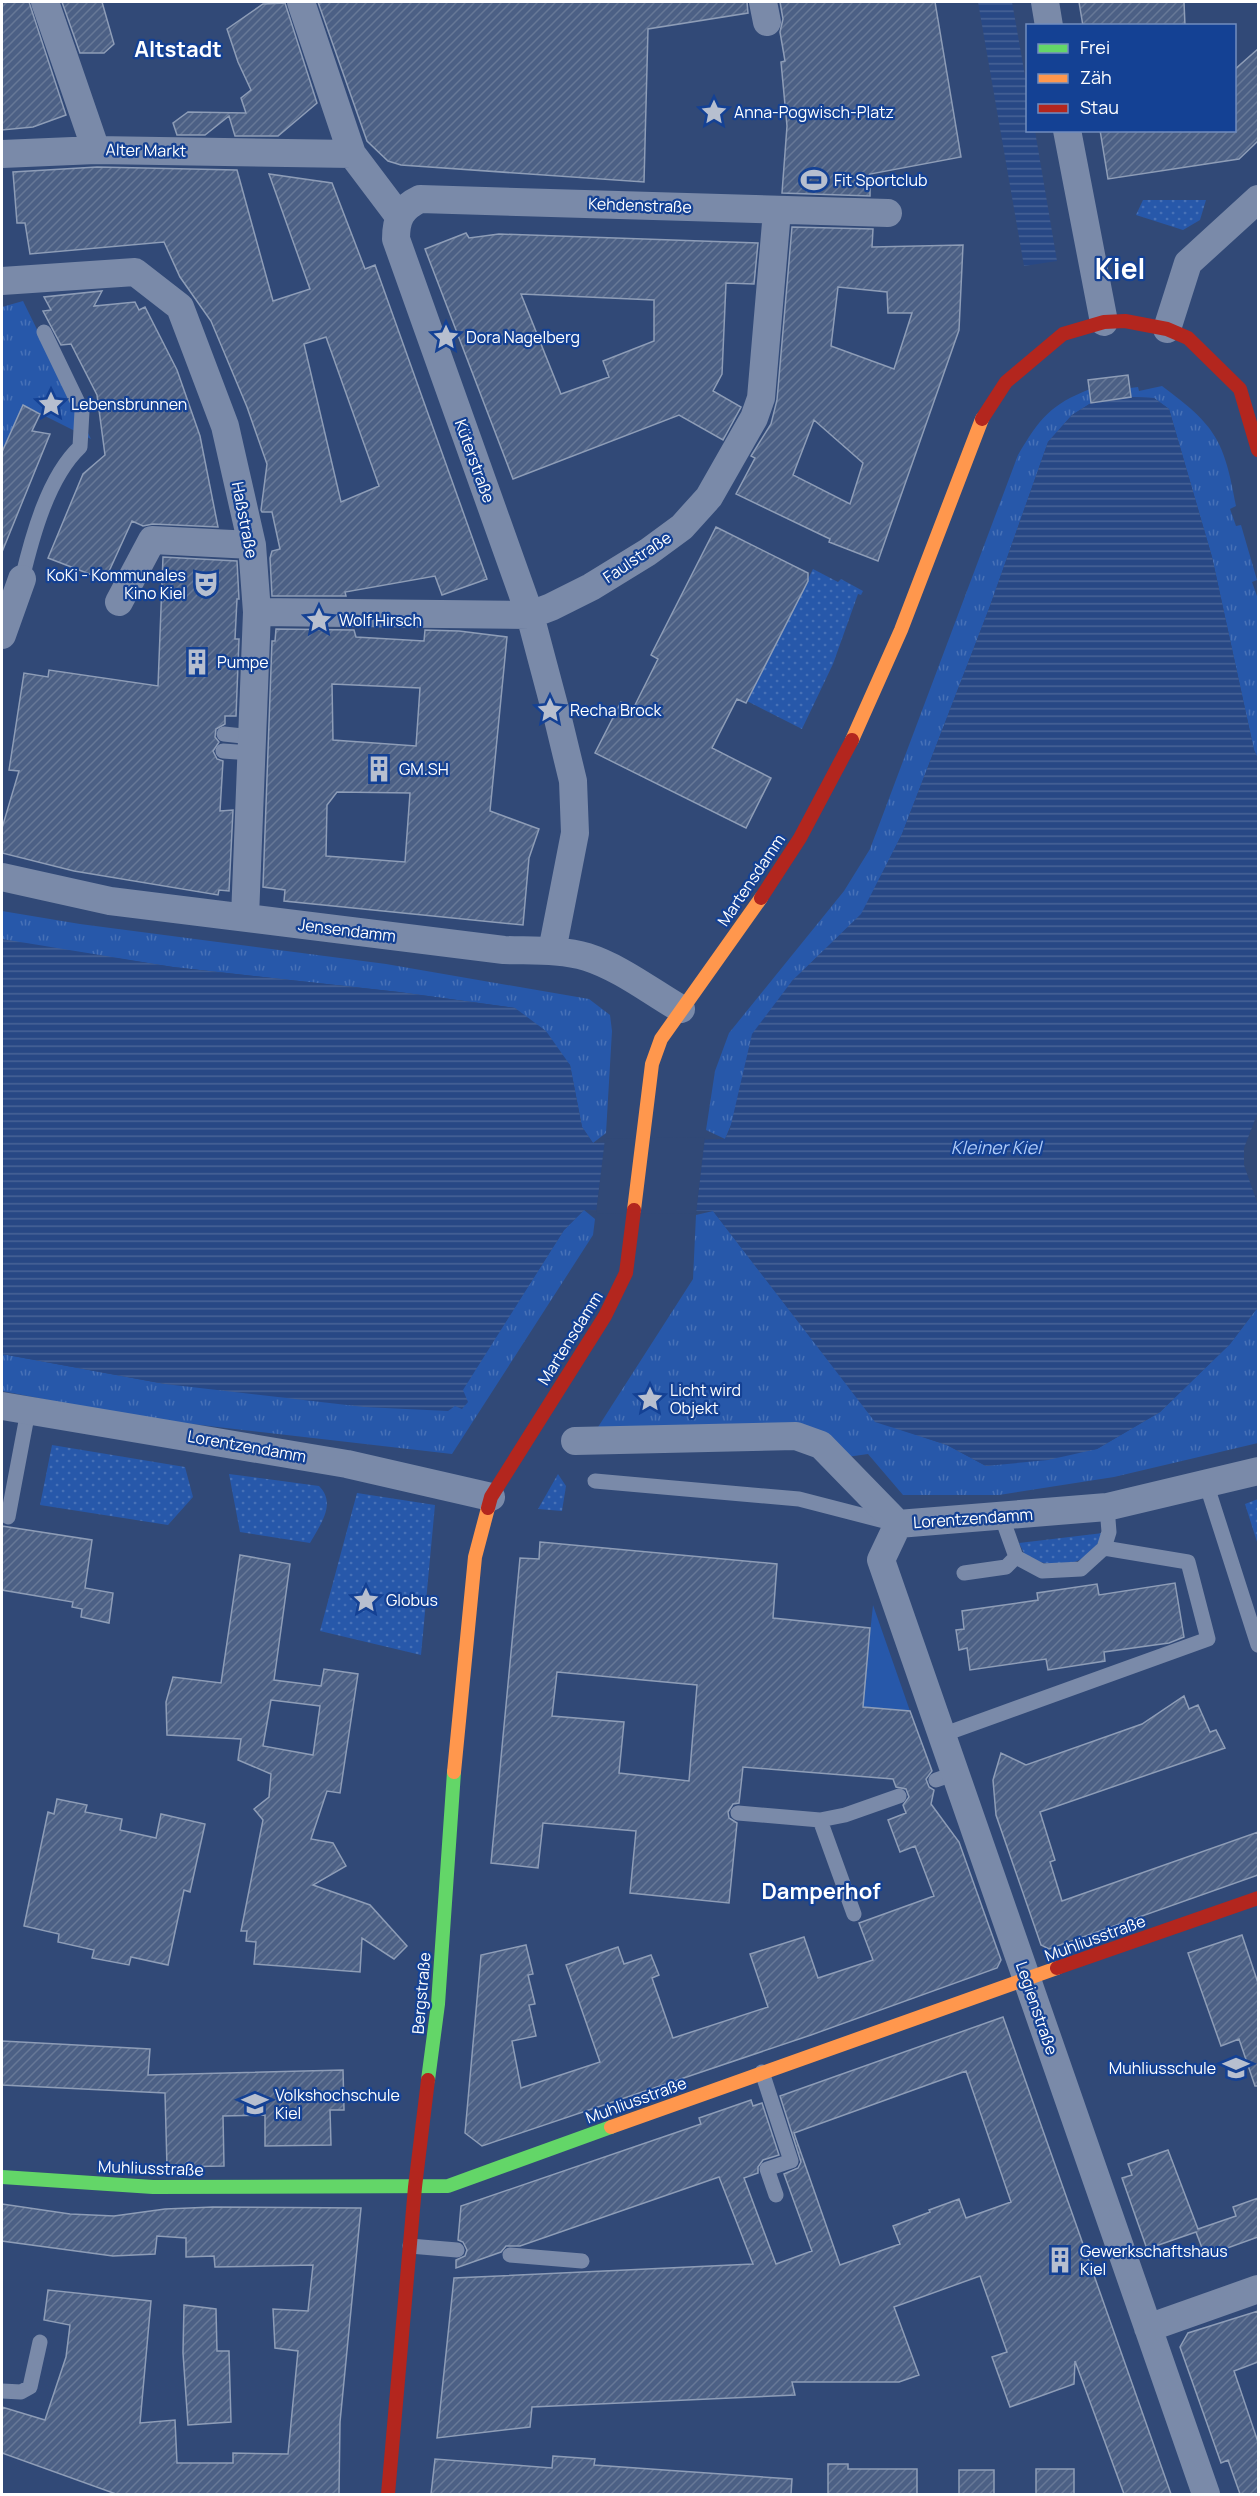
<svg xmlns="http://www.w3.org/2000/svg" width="1260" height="2496" font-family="Manrope,sans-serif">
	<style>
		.grass { fill: url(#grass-dots) }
		.park { fill: url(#park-tufts) }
		.garden { fill: #2758aa }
		.water { fill: url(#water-rules) }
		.pier { fill: #314977 }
		.building { fill: url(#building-hatch); stroke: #8e9db7; stroke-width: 1.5; fill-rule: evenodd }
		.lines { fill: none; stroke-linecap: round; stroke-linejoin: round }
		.lane { stroke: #7a8aa9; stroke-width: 15 }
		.street { stroke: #7a8aa9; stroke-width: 28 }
		.fast { stroke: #63d668; stroke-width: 14 }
		.slow { stroke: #ff974d; stroke-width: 14 }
		.jam { stroke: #b3261e; stroke-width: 14 }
		.labels { text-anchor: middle; stroke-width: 4.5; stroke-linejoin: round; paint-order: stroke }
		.poi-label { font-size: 16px; fill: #fff; stroke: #144194; text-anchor: start }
		.street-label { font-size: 16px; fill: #fff; stroke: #144194 }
		.water-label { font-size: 18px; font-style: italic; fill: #afcbf8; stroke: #144194 }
		.district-label { font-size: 22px; font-weight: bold; fill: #fff; stroke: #144194 }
		.town-label { font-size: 28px; font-weight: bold; fill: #fff; stroke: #144194 }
	</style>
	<defs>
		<pattern id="grass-dots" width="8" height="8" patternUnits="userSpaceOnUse" patternTransform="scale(1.5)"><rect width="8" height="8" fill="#2758aa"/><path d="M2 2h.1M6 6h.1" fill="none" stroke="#4771b7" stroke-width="1.8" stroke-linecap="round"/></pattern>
		<pattern id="park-tufts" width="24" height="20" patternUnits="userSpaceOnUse" patternTransform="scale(1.5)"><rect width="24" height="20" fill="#2758aa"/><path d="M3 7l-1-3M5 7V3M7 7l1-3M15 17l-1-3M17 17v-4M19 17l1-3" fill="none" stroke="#4771b7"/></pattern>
		<pattern id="water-rules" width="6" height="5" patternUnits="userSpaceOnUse" patternTransform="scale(1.5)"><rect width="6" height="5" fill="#284885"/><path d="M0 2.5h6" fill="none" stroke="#486397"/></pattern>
		<pattern id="building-hatch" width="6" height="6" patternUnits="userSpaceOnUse" patternTransform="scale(1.5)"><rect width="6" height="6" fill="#4c6085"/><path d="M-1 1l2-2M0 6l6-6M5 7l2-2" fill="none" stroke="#677897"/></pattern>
	</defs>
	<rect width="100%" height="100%" fill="#314977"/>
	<!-- grass -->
	<path class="grass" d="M1143,200H1206L1200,220L1183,230L1136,215Z
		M813,569L838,582L841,579L863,591L861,595L858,594L833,664L802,729L747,701Z
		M52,1445L185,1467L193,1497L168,1525L40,1505Z
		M229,1474L319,1486C337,1504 320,1525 310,1543L240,1532Z
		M558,1474L566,1486L562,1511L538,1509Z
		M357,1493L435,1505L421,1655L320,1631Z
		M1258,1499V1545L1245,1504Z
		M1103,1533C1089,1568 1056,1570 1026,1557L1019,1543Z"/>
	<!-- park -->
	<path class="park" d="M23,301L91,439L23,405L2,452V307Z
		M1162,386C1216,426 1224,440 1236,506L1230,509L1236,526L1241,525L1257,580L1252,582L1258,599V759L1254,750L1212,557L1169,409L1154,398L1131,397L1130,388L1138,387L1139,391Z
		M1090,389L1091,403L1072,415L1048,442L990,606L902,834L862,914L792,981L725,1139L706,1130L715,1071L729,1033L844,891L870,849L1018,455C1040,418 1050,405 1090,389Z
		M2,911L80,924L386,964L589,999L610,1015L612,1031L606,1133L593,1143L582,1127L570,1065L515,1008L399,992L173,967L7,941L2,939Z
		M584,1210L595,1219L593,1235L452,1454L140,1418L2,1391V1354L165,1384L462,1390L564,1230Z
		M713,1211L875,1421L947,1445L986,1466L1097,1449L1160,1412L1230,1344L1258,1307V1443L1114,1477L999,1495H903L868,1454L833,1459L816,1429L591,1438L693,1279L696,1215Z"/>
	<!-- garden -->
	<path class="garden" d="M873,1605L910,1711L840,1705L863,1699Z"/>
	<!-- water -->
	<path class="water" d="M978,2H1012L1027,87L1028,130L1035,131L1057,261L1024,266Z
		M1131,397L1154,398L1169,409L1212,557L1254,750L1258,759V1307L1230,1344L1160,1412L1097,1449L1048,1460L986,1466L947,1445L875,1422L713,1211L584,1210L564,1230L463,1390L468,1402L462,1409L455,1406L448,1411L364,1407L165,1384L2,1354V939L173,967L399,992L515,1008L546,1031L570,1065L582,1127L593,1143L725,1139L730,1129L752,1034L792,981L861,914L902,834L990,606L1048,442L1072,415L1091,403Z"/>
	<!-- pier -->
	<path class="pier" d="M1258,1112V1205L1244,1165V1148Z
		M705,1137L696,1214L596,1213L605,1139Z"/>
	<!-- building -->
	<path class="building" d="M2,2H29L66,115L33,127L2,130Z
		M62,2H102L114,44L104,53H80Z
		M318,2H747L748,13L648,29L644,182L401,165L388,161L367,141Z
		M780,2H935L961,157L870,174V196L782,193L787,126L781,62L785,61L780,32L783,19Z
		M1079,2H1184L1185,26H1083Z
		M285,3L317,103L278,136H235L229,116L205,135H177L173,123L188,112L246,113L241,98L251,90L238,62L227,29L263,4Z
		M1258,49V141L1239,159L1108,179L1100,130H1234V70Z
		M97,167L237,170L273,301L310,289L269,174L332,183L365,269L375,265L487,579L442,595L435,576L345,592L346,596H272L270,558L272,551L280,549L272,512H262L261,510L267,464L247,407L211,321L180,277L164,242L30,254L25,223H17L13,172ZM326,337L379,486L341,502L304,344Z
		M792,227L873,229L872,247L963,245L959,330L878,561L829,542L830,539L736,494L755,458L751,456L771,424L777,400ZM838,287L887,292L888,313H912L894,369L831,346ZM814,420L863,463L850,504L793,475Z
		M466,233L469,238L499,234L758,243L754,284L726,283L722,374L713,391L741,407L723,440L679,415L513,479L425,249ZM521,294L654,300V341L603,361L609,377L561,394Z
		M102,291L94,306L135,302L139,310L145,307L177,370L200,436L218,527L153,524L143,526L132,521L105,580L48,558L83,474L105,455L97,395L71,344L61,345L43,311L51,310L44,297Z
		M1128,375L1131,397L1091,403L1088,380Z
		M23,405L40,414L32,431L50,434L2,552V452Z
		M716,527L808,573V581L746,703L737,699L712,748L771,778L746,828L595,753L621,702L633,709L658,659L651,655Z
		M163,557L237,561L239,599H237L235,639H239L236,716H225V724L216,729L215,737L219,742L213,751L217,759L223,761L220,811L233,810L229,891L219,890L218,895L74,871L2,853V828L19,771L9,770L24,673L48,677L49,670L158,686Z
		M276,629L354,630L356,637L424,641L425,630L459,631L507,637L490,811L539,829L529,858L523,925L284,901L285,890L263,887L272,641H275ZM332,684L420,688L416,746L333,740ZM337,792L410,793L405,862L326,856L327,805Z
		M2,1526L92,1540L85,1588L113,1593L109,1623L81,1617L82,1609L72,1607L73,1602L2,1590Z
		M540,1542L777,1564L773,1618L870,1628L863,1707L910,1711L932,1771L926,1779L929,1787L934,1790L931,1804L959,1842L1001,1960L997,1968L811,2035L482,2146L465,2133L481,1955L526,1945L533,1974L528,1975L535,2004L529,2005L536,2036L512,2041L521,2088L600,2062L566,1965L618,1947L624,1964L651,1955L659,1975L652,1978L673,2038L768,2007L750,1954L804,1937L818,1978L873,1960L859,1923L934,1896L915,1846L900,1852L888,1820L906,1813L903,1805L909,1797L906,1789L896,1787L893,1779L743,1767L739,1803L733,1804L728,1812L729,1818L737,1823L729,1903L630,1893L636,1831L543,1823L538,1868L491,1863L520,1558L539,1559ZM557,1672L697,1685L689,1781L619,1773L624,1722L552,1716Z
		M240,1555L290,1564L274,1680L321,1686L324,1669L358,1674L340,1793L327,1791L311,1839L333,1843L346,1866L313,1885L370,1905L407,1946L394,1959L362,1938L360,1972L254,1964L256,1942L246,1941L247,1931H241L263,1820L254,1809L269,1797L271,1774L238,1760L241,1739L167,1735L166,1702L173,1677L221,1683ZM271,1700L320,1706L313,1755L263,1746Z
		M1175,1583L1184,1637L1169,1643L1104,1652L1105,1661L1048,1670L1046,1659L970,1670L967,1648L959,1650L956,1630L964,1629L962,1611L1038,1600L1037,1593L1097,1584L1099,1595Z
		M1184,1696L1189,1709L1198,1705L1210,1732L1216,1730L1225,1748L1040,1812L1055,1860L1050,1862L1062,1901L1258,1832V1875L1049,1949L1041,1945L996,1815L993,1780L1001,1753L1026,1765L1142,1724Z
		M57,1799L87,1805L85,1812L122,1819L120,1830L156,1838L161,1814L205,1824L190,1892L184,1890L168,1965L131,1957L129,1965L92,1958L94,1950L58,1942L59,1934L24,1926L48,1812L54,1814Z
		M1242,1935L1258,1983V2086H1255L1239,2039L1221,2046L1188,1953Z
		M1003,2017L1171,2494H1124L1075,2361L1074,2384L1010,2407L992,2357L1007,2352L980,2276L894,2307L919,2375L899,2382H792L795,2395L532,2407L530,2427L437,2438L454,2278L753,2264L719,2177L520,2246H506L501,2252L456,2268V2260L465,2256L467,2250L463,2242L458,2240L461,2206L701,2124L699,2118L751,2100L753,2106L762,2103L779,2155L763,2160L758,2167V2173L744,2178L776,2264L812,2251L784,2174L798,2168L801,2162L780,2096ZM966,2071L1011,2202L966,2218L959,2199L929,2210L930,2212L893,2226L900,2244L840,2265L794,2133Z
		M2,2041L150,2049L148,2075L343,2070L344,2110H330L331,2145L265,2146V2115L223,2116L224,2166L167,2167L165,2093L2,2085Z
		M1168,2150L1198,2229L1236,2216L1233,2207L1258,2198V2237L1205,2256L1196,2232L1147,2249L1122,2178L1132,2175L1128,2164Z
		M2,2204L70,2214L114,2216L165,2209L213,2207L361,2208L340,2422L339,2494H116L2,2453V2407L45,2420L66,2357L70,2325L44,2320L48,2290L151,2301L140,2423L175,2420L177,2463H233V2453L288,2454L298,2351L275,2348L273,2309L308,2311L313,2265L215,2267L214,2256L186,2257V2238L157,2236L155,2254L113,2256L2,2241Z
		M184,2305L216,2309L217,2351H229L231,2422L188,2425L183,2353Z
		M1258,2311V2362L1234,2371L1258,2442V2494H1240L1228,2460L1221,2463L1180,2347L1188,2333Z
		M553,2456L595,2459L594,2465L792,2479L791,2494H431L435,2459L552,2468Z
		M828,2464H848V2469H917V2494H828Z
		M1036,2469H1074V2494H1036Z
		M959,2470H994V2494H959Z"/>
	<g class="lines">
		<!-- lane -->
		<path class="lane" d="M22,579C32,537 48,477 80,447L82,411L44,332
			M224,734L252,737
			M223,751L251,753
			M595,1481L799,1499L892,1523
			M1206,1483L1258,1645
			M1001,1515L1016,1557L1042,1571L1081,1569L1104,1548L1109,1532L1107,1507
			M8,1517L28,1411
			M964,1573L1006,1567L1016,1557
			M942,1735L1208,1639L1188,1562L1104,1548
			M936,1780L956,1773
			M738,1813L820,1820L845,1815L899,1796
			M820,1820L854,1914
			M762,2072L791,2161L767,2169L776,2195
			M410,2246L457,2250
			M510,2255L582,2261
			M2,2391L21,2392L30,2387L40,2342"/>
		<!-- street -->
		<path class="street" d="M45,2L96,150
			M301,2L352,154L398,215
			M763,2L767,22
			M1045,2L1049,26
			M1067,130L1104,322
			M2,154L96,150L352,154
			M2,281L135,272L180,307L225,426L252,545L257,612L245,917
			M1167,329L1188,263L1258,199
			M119,602L152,540L252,545
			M257,612L530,615L551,607L591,587L648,552L682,527L709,497L754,418L761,398L777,211
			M2,635L22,579
			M555,709L530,615L396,239C396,219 401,208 420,199L888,213
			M2,877L110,901L504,950C531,951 561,949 587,957C621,968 650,991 681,1009
			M552,951L575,833L573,781L558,719
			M2,1406L347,1464L491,1497
			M575,1441L796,1436L821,1445L898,1524
			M898,1524L881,1560L1206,2494
			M898,1524L1107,1507L1258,1471
			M1148,2328L1258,2289"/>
		<!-- fast -->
		<path class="fast" d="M428,2080L438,2004L454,1772
			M2,2177L153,2187L448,2186L611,2127"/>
		<!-- slow -->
		<path class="slow" d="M852,740L901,630L982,419
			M634,1210L652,1064L661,1039L761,898
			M454,1772L475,1557L488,1508
			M611,2127L1057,1968"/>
		<!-- jam -->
		<path class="jam" d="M982,419L1006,382L1063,334L1104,322L1125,321L1167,329L1188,338L1240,389L1258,450
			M761,898L800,838L852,740
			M488,1508L491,1497L605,1316L626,1273L634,1210
			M1057,1968L1258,1898
			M388,2494L415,2187L428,2080"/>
	</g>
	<!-- icons -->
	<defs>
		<g id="sight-bare" transform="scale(2.07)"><path d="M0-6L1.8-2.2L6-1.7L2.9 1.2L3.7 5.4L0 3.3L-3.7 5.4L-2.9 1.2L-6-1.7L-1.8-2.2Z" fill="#b7bfcf" stroke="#144194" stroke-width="2.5" paint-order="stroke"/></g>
		<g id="stadium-bare" transform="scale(2.07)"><path d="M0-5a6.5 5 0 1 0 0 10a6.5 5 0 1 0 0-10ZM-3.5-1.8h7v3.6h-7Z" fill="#b7bfcf" stroke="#144194" stroke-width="2.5" paint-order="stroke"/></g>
		<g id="theatre-bare" transform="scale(2.07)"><path d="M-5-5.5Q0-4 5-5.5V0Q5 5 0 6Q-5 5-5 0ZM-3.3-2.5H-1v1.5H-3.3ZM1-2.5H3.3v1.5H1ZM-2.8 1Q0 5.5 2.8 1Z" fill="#b7bfcf" stroke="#144194" stroke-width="2.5" paint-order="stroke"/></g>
		<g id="building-bare" transform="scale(2.07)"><path d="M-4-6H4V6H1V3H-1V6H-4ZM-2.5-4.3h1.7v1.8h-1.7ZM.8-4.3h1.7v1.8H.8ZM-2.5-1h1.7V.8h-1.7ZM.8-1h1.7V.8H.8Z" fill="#b7bfcf" stroke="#144194" stroke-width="2.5" paint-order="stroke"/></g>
		<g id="school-bare" transform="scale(2.07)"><path d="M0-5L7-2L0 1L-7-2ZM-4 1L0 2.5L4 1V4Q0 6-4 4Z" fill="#b7bfcf" stroke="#144194" stroke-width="2.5" paint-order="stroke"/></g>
		<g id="university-bare" transform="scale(2.07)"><path d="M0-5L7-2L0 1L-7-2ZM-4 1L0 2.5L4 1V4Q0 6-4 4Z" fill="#b7bfcf" stroke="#144194" stroke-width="2.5" paint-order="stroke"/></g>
	</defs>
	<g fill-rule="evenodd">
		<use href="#sight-bare" x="714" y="112"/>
		<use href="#stadium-bare" x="814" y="180"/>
		<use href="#sight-bare" x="446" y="337"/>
		<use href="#sight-bare" x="51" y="404"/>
		<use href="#theatre-bare" x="206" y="584"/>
		<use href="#sight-bare" x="319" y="620"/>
		<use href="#building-bare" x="197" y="662"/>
		<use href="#sight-bare" x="550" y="710"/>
		<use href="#building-bare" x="379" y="769"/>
		<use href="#sight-bare" x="650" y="1399"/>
		<use href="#sight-bare" x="366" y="1600"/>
		<use href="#school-bare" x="1236" y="2068"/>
		<use href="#university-bare" x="255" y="2104"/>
		<use href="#building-bare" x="1060" y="2260"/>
	</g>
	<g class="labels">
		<!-- poi labels -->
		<g class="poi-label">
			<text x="734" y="118">Anna-Pogwisch-Platz</text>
			<text x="834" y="186">Fit Sportclub</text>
			<text x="466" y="343">Dora Nagelberg</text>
			<text x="71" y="410">Lebensbrunnen</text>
			<text x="186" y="581" text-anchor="end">KoKi - Kommunales<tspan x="186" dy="18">Kino Kiel</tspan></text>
			<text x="339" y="626">Wolf Hirsch</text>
			<text x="217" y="668">Pumpe</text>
			<text x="570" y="716">Recha Brock</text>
			<text x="399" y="775">GM.SH</text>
			<text x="670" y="1396">Licht wird<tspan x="670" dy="18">Objekt</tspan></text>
			<text x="386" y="1606">Globus</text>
			<text x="1216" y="2074" text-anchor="end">Muhliusschule</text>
			<text x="275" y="2101">Volkshochschule<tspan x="275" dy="18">Kiel</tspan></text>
			<text x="1080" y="2257">Gewerkschaftshaus<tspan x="1080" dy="18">Kiel</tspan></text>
		</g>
		<!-- street labels -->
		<g class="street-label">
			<text transform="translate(146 150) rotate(1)" y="6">Alter Markt</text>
			<text transform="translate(640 205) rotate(2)" y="6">Kehdenstraße</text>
			<text transform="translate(475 461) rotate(70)" y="6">Küterstraße</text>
			<text transform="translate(245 520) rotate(79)" y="6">Haßstraße</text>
			<text transform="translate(637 557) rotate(-34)" y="6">Faulstraße</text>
			<text transform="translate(751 880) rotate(-56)" y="6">Martensdamm</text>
			<text transform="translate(347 930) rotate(7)" y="6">Jensendamm</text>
			<text transform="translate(570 1338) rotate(-58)" y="6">Martensdamm</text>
			<text transform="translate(247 1446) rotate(10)" y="6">Lorentzendamm</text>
			<text transform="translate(973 1518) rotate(-4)" y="6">Lorentzendamm</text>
			<text transform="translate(1095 1938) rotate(-20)" y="6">Muhliusstraße</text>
			<text transform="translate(421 1993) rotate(-85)" y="6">Bergstraße</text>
			<text transform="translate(1037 2008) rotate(71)" y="6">Legienstraße</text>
			<text transform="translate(636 2100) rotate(-20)" y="6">Muhliusstraße</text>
			<text transform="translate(151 2168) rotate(2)" y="6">Muhliusstraße</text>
		</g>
		<!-- water labels -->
		<g class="water-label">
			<text x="996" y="1154">Kleiner Kiel</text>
		</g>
		<!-- district labels -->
		<g class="district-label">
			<text x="178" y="57">Altstadt</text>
			<text x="821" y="1899">Damperhof</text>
		</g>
		<!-- town labels -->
		<g class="town-label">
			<text x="1120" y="279">Kiel</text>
		</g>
	</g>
	<!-- border -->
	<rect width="1260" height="2496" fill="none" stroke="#ffffff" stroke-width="6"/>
	<!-- legend -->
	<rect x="1026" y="24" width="210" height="108" fill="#144194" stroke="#728dbf" stroke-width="1.5"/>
	<rect x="1038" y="44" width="30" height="9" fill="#63d668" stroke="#728dbf" stroke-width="1.5"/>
	<text x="1080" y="54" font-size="18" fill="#ffffff">Frei</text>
	<rect x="1038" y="74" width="30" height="9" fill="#ff974d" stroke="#728dbf" stroke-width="1.5"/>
	<text x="1080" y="84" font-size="18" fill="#ffffff">Zäh</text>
	<rect x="1038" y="104" width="30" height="9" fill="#b3261e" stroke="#728dbf" stroke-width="1.5"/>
	<text x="1080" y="114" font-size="18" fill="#ffffff">Stau</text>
</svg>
